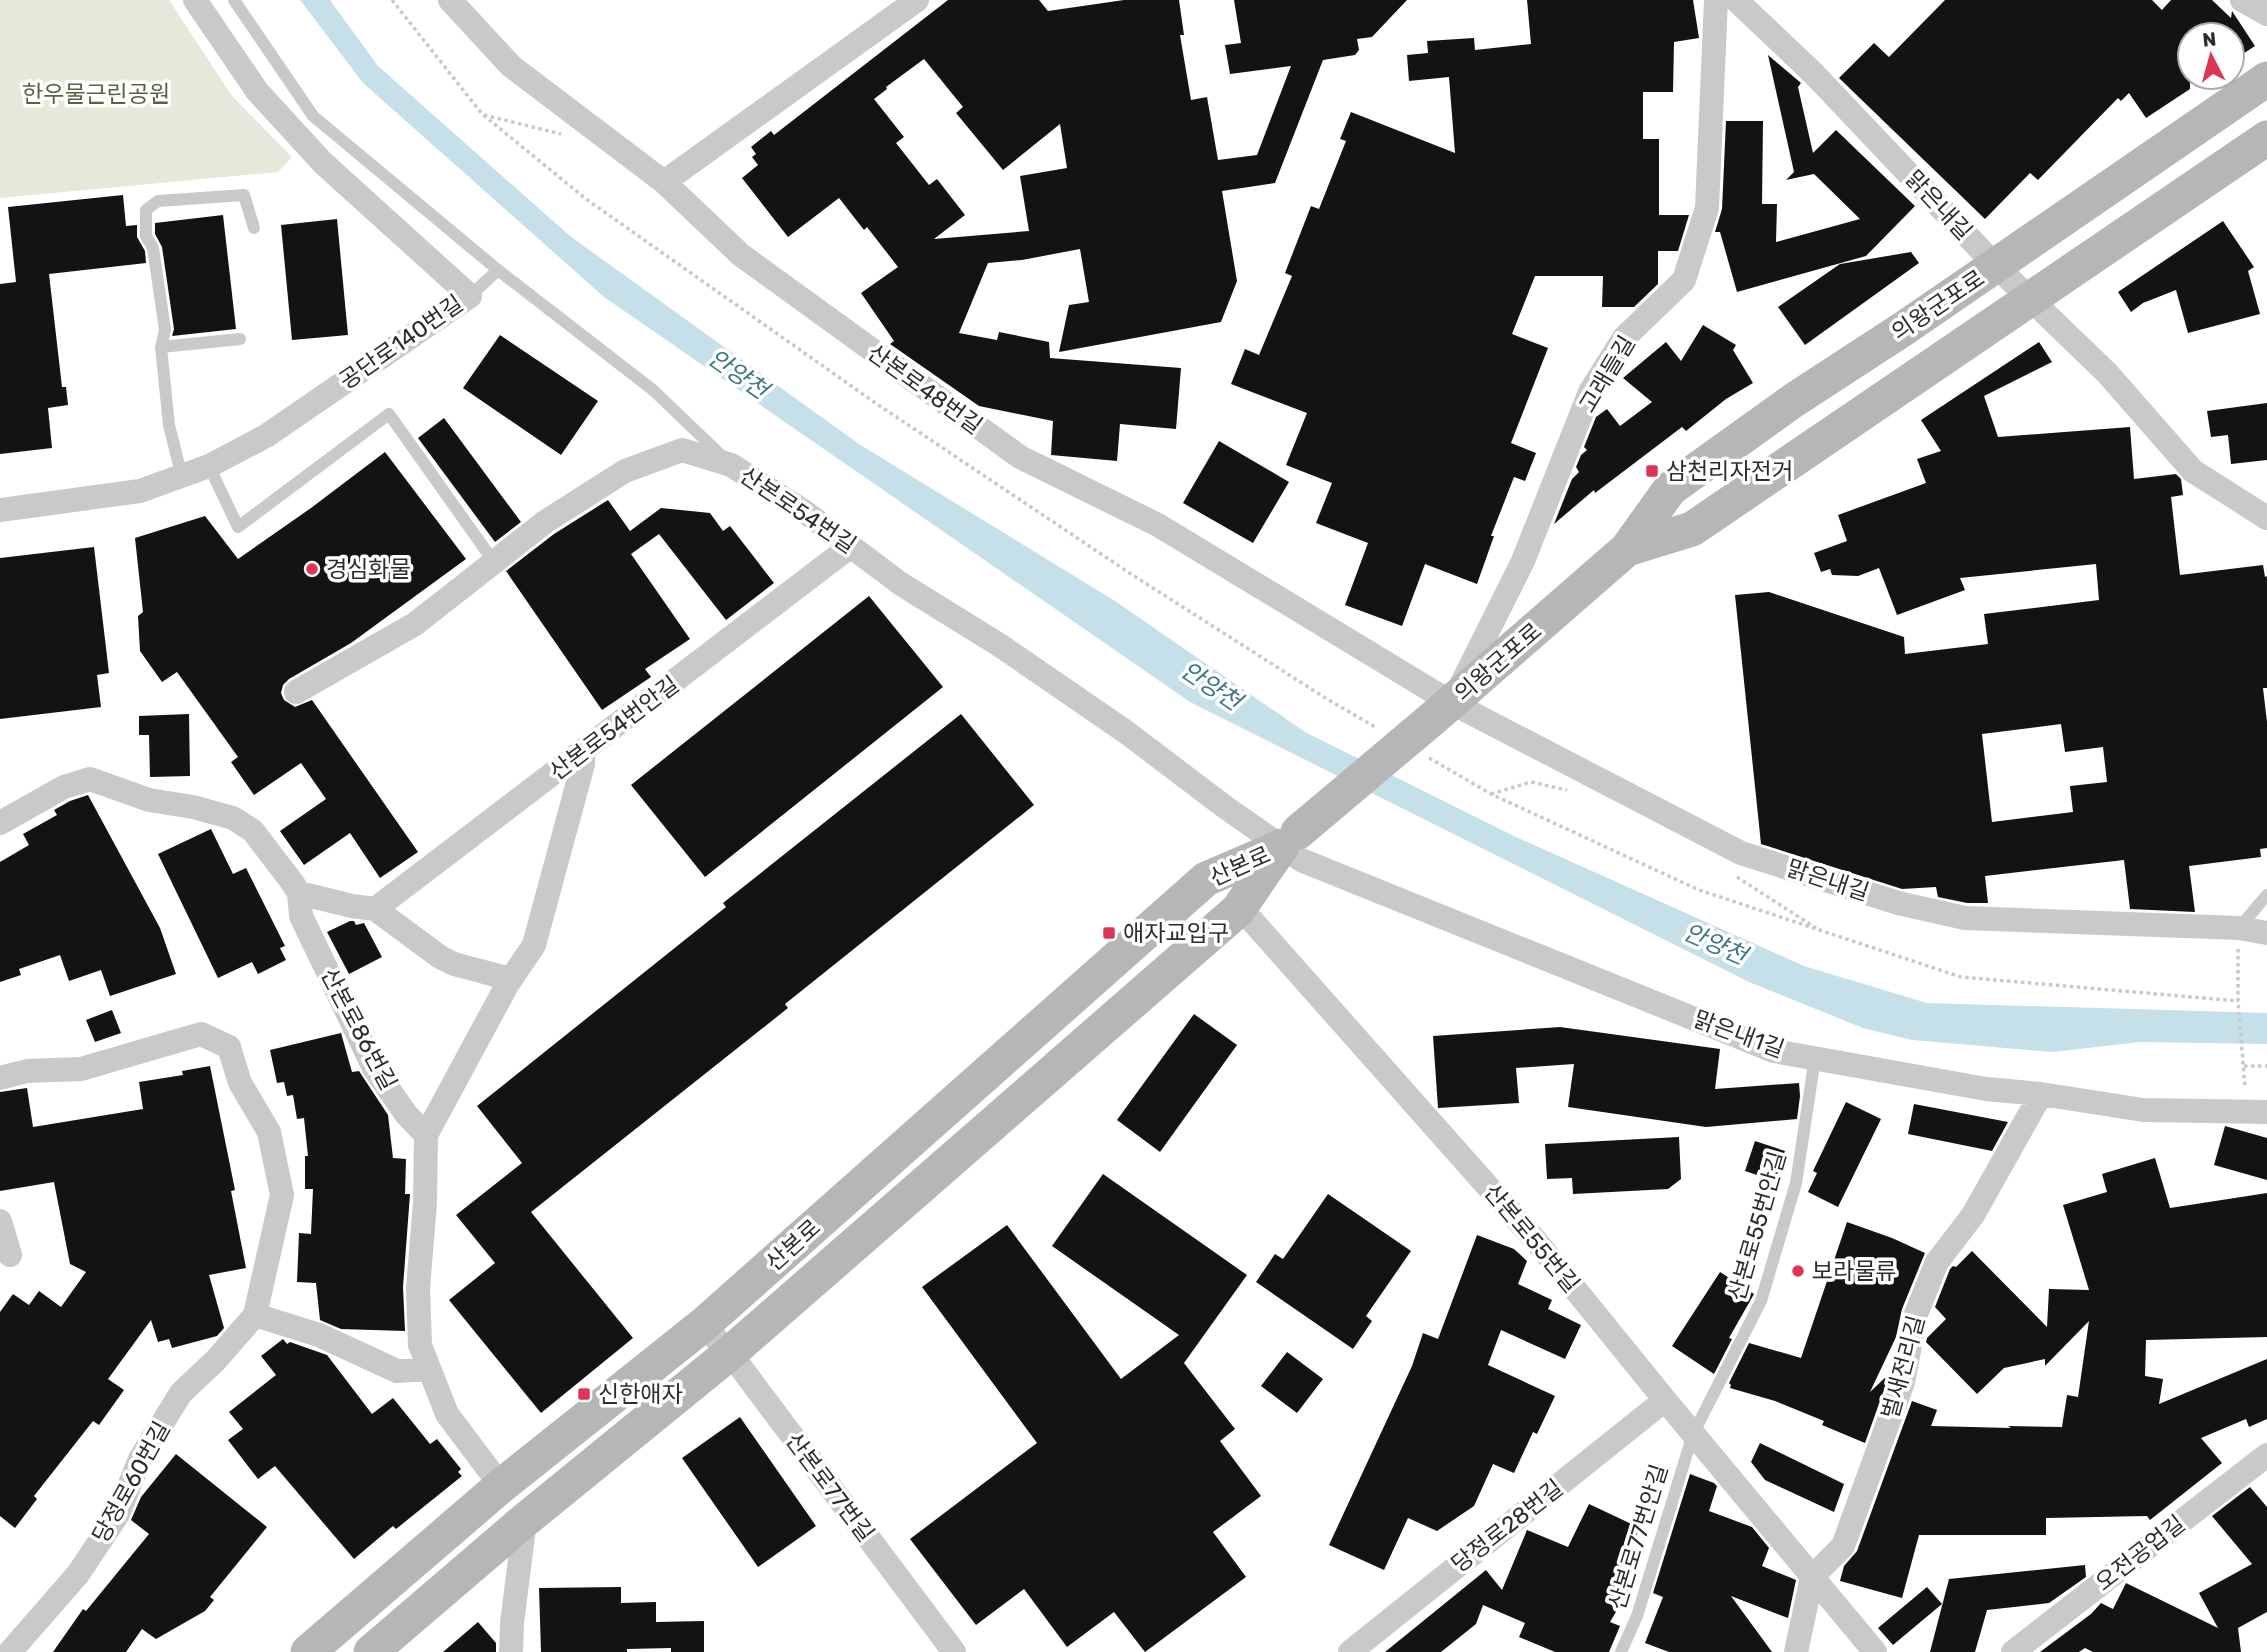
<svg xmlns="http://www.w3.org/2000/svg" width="2267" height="1652" font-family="Rubik,'Noto Sans KR',sans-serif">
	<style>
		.green { fill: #e4e9da }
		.water { fill: #c6e0e9 }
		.building { fill: #131313; fill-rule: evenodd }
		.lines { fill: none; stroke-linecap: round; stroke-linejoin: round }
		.path { stroke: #c9c9c9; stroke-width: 3.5; stroke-dasharray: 3.5 3.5; stroke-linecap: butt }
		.lane { stroke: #c9c9c9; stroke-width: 12 }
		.street { stroke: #c9c9c9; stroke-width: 24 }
		.secondary { stroke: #b6b6b6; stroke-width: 35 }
		.secondary-bridge { stroke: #b6b6b6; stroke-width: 35 }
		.poi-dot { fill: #dc3558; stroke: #fff; stroke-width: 2.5 }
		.labels { text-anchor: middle; stroke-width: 7; stroke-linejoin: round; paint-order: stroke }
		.park-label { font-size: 23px; fill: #55653c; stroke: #fff }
		.street-label { font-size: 23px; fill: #2c2c2c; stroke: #fff }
		.poi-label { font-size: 23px; fill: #2c2c2c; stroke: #fff; text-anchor: start }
		.water-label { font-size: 24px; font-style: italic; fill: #3f7789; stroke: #fff }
	</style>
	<rect width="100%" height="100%" fill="#fff"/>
	<!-- green -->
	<path class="green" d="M0,0H169L232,96L292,157L278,172L0,198Z"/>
	<!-- water -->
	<path class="water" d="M300,0H330L378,66L570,236L859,444L1115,601L1305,732L1516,837L1804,966L1927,1003L2267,1013V1044L2140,1042L2053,1052L1912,1040L1863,1028L1749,982L1190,702L604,297L363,83Z"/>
	<!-- building -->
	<path class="building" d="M948,0H1039L1048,11L1124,0H1179L1184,35H1180L1191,100L1207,97L1218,160L1257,155L1291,66L1230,74L1225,45L1241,43L1234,0H1407L1372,37L1357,39L1359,50L1355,55L1323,60L1275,183L1222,191L1237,281L1221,322L1059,352L1069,305L1089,302L1080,249L1022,260L988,263L959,333L997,340L999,332L1049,342L1050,358L1181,368L1176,429L1120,424L1117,461L1051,455L1053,421L979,406L890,344L894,341L861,293L898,267L867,227L864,230L839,198L788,237L742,178L758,165L752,157L756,154L751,147L771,131L774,135ZM924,59L963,107L956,113L1003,170L1060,124L1067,168L1020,176L1029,231L934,239L965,215L937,179L929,185L896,143L904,137L874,99L887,89L886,87Z
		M1527,0H1693L1699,38L1674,42L1673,92H1643V139H1659V215H1689L1678,251H1658V284L1634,307H1602L1603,276H1535L1512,334L1548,348L1511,443L1536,453L1525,481L1514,477L1491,536H1494L1477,584L1425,564L1402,626L1345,605L1368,543L1316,523L1332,483L1286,465L1307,413L1231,384L1245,349L1259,355L1292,276L1285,273L1311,206L1319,209L1346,141L1340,139L1351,112L1455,153L1449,77L1409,81L1407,55L1428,53L1427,41L1474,38L1475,50L1531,44Z
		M1945,0H2152L2162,10L2171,0H2212L2231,18L2232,11L2255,46L2232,61V35H2190V89L2146,118L2129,93L2121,101L2118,98L2038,180L2030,173L1985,219L1839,78L1874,43L1889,57Z
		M1768,55L1801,83L1798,87L1813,153L1836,130L1915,206L1866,256L1737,292L1720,232H1715L1722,209L1726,121H1763L1762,204H1777L1776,242L1860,219L1814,174L1786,180L1794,172Z
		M123,195L126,226L137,225V237L145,251L146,263L49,274L62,387H66L68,405L48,408L52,448L0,454V284L16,282L8,207Z
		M223,215L236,329L172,336L174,329L162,247L155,234V223Z
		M337,219L348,335L292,340L281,225Z
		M2223,221L2254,267L2248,271L2260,314L2188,333L2176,290L2143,303L2131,312L2118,292Z
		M1911,252L1919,263L1805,345L1778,307L1840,264Z
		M1703,325L1736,345L1733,350L1753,383L1726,399L1686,431L1682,427L1595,493L1594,490L1554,524L1572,479L1579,472L1576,467L1581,455L1587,450L1584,447L1596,417L1607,409L1620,426L1652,402L1623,378L1666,342L1681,361Z
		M500,335L598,401L561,455L463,388Z
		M2039,342L2052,362L1984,396L1998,437L2130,427L2134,479L2176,474L2181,479L2183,495L2171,497L2180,575L2263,565L2265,577L2267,576V688H2263L2267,722V848L2260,849L2261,857L2189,866L2195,912L2130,909L2124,860L1985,876L1988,903H1967L1938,897L1936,887L1902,889L1761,844L1735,595L1769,592L1904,637L1905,654L1988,644L1984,614L2099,600L2096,564L1960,578L1965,590L1897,615L1879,568L1858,576L1832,575L1830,569L1821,572L1814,553L1847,541L1838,515L1926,483L1917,459L1941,451L1921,420ZM2061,724L2065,752L2103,747L2107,782L2070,786L2073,812L1992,822L1982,734Z
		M2267,403V460L2231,464L2228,435L2211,437L2207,411Z
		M444,418L521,522L495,542L418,438Z
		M1219,441L1289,482L1253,543L1183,503Z
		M385,452L466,559L351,643L289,679L283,685L281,693L284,700L295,707L312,700L418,852L380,878L350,833L304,865L280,831L326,799L301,763L254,795L231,762L238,757L177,672L162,682L140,651L138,616L143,612L135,538L205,516L238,559L311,508Z
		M608,500L630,531L661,508L710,513L723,531L730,526L774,583L726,620L659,534L631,554L690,639L645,669L651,677L602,710L506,571L554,534Z
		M94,547L109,673L97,675L101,707L0,719V558Z
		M869,596L943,687L705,877L631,785Z
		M189,714L190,776L150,777L149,735H139V716Z
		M961,714L1034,805L785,1004L788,1008L531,1212L633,1338L541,1413L449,1300L495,1263L456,1215L522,1163L477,1106L726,907L723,903Z
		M88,795L160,928L176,974L110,996L101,970L69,981L60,955L19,969L21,975L0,982V862L29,845L23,834L57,815L54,810L70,801Z
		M211,829L233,874L246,868L285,946L280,948L286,960L258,974L252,962L218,978L158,854Z
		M350,921H354L356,925L364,923L382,957L349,974L327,932Z
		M112,1010L121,1033L95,1042L86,1020Z
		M1194,1014L1237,1045L1160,1152L1117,1120Z
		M1560,1027L1720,1049L1715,1089L1799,1083L1800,1096L1797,1119L1706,1127L1568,1107L1574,1064L1516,1068L1519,1103L1438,1108L1433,1036Z
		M341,1033L352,1072L359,1071L388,1115L393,1158L406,1159L405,1194H410L403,1287L405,1331L341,1329L320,1320L316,1283L297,1282L299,1233L311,1234L313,1189H305V1156H308L304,1118L297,1119L293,1095L287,1096L284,1082L277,1083L270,1050Z
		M210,1066L235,1190L231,1191L246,1268L209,1275L224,1328L217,1336L172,1348L169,1339L158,1342L151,1320L108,1379L124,1390L99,1425L93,1421L34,1496L37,1499L15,1528L0,1516V1312L13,1294L29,1305L39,1291L61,1307L86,1272L70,1264L54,1182L0,1191V1092L27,1088L33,1127L143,1109L139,1082L183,1075L182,1071Z
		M1846,1102L1881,1119L1838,1207L1808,1192L1817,1173L1813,1171Z
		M1914,1104L2008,1122L1992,1151L1908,1134Z
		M2225,1126L2267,1138V1180L2214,1165Z
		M1679,1137L1681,1179L1668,1189L1573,1194L1572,1178L1547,1179L1545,1144Z
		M1755,1141L1785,1151L1775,1181L1745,1171Z
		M2155,1158L2170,1208L2267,1193V1337L2146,1340L2145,1376L2163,1379L2159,1404L2267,1359V1419L2249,1427L2246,1419L2201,1438L2222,1463L2150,1520L2147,1516L2046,1518V1535H1919L1902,1598L1840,1581L1844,1566L1857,1551L1912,1401L1937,1410L1931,1426L2011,1428L2008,1426L2062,1427L2067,1395L2078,1397L2089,1321L2045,1366V1359L2004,1368L1977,1394L1926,1342L1927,1338L1946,1319L1935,1307L1950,1269L1953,1266L1956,1267L1972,1251L2047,1327L2049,1289L2089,1290L2063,1205L2107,1192L2102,1174Z
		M1103,1174L1247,1275L1184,1363L1235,1429L1220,1441L1261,1496L1213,1532L1246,1577L1145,1652L1114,1612L1067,1647L1024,1589L976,1625L910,1539L1037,1443L922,1287L1007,1225L1121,1379L1179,1335L1052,1246Z
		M1328,1194L1411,1251L1366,1316L1372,1321L1353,1349L1256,1282L1275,1254L1283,1259Z
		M1847,1222L1892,1238L1925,1253L1902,1309L1896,1337L1870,1392L1890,1373L1865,1443L1822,1425L1824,1421L1775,1401L1730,1388L1731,1385L1729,1383L1749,1343L1801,1358Z
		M1477,1235L1514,1249L1527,1261L1518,1284L1552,1300L1548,1309L1581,1325L1565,1359L1501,1330L1488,1365L1555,1396L1537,1434L1533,1432L1514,1473L1493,1464L1474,1506L1437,1531L1408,1518L1384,1570L1329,1545L1412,1366L1423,1333L1438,1339Z
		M1720,1272L1754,1294L1729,1338L1732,1339L1714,1374L1672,1346Z
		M283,1339L287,1344L290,1342L327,1355L372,1414L393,1398L430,1444L437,1439L461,1469L458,1472L462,1476L396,1529L393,1526L354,1559L275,1466L258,1479L228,1440L243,1429L229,1412L276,1375L261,1356Z
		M1287,1352L1323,1379L1297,1413L1261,1386Z
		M740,1417L816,1526L758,1567L682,1458Z
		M1760,1443L1844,1484L1834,1512L1765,1480L1751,1462Z
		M176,1454L267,1527L210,1597L214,1600L205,1611L156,1639L142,1629L126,1652H53L83,1609L86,1611L149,1534L131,1520L141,1497Z
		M1690,1474L1714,1483L1717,1486L1709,1511L1752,1527L1769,1548L1762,1566L1796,1580L1788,1618L1731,1596L1772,1652H1669L1645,1643L1663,1597L1653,1593Z
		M2250,1487L2267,1507V1612L2238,1628L2241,1652H2093L2085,1648L2079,1652H2040L2091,1614L2101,1603L2113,1609L2126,1583L2218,1628L2199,1593L2252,1564L2212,1516Z
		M1589,1504L1640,1528L1621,1567L1637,1576L1610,1622L1620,1626L1609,1652H1555L1519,1637L1525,1623L1483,1605L1476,1624L1441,1652H1385L1486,1570L1502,1590L1527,1530L1568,1547Z
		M2085,1565L2086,1577L2049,1603L1987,1610L1975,1652H1930L1949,1579Z
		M621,1587V1603L656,1602V1622L704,1621V1652H671V1648L627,1649V1652H541L539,1588Z
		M1927,1587L1942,1604L1893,1645L1878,1628Z
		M478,1622L496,1643V1652H443Z"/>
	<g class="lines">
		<!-- path -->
		<path class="path" d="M392,0L482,114L586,199L874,402L1131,574L1327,699L1377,728
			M484,115L561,134
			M1429,758L1491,794L1699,890L1961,977L2238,1001
			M1491,794L1531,782L1567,790
			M1737,877L1816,928
			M2238,949V1001L2245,1088
			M2244,1066H2267"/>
		<!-- lane -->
		<path class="lane" d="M234,0L313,116L498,270L653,390L724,458
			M470,296L498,270
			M161,347L240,339
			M209,466L238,527L389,414L494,562
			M182,477L169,425L161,347L165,330L153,248L146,236V210L158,201L244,195L254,228
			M2239,928L2267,895
			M1621,1652L1637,1616L1693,1434L1761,1301L1796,1183L1815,1058"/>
		<!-- street -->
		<path class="street" d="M450,0L511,66L664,182L741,255L1020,457L1158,525L1452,703L1741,853L1898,903L1965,918L2239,928L2267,933
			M1736,0L1814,74L1996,266L2107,373L2193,471L2267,518
			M2242,0L2267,14
			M664,182L917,0
			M0,510L140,491L209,466L266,436L470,296L323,163L257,91L195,0
			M1460,687L1523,561L1590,392L1624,338L1684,280L1707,208L1716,0
			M296,692L415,624L545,522L625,471L682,450L731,465L805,512L901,584L1001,646L1126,732L1225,807L1301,860L1774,1051L1986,1089L2041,1094L2143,1110L2267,1112
			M0,823L64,787L90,779L149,800L193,807L233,818L253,831L292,882L299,893L301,916L374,1068L406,1114L426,1135L425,1203L418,1288L420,1345L447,1414L501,1486
			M299,893L352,906L375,909L440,957L454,964L510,979
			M375,909L851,546
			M1238,910L1248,916L1536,1241L1665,1400L1875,1652
			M0,1078L27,1071L81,1069L201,1034L229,1047L240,1083L269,1132L282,1195L255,1315L319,1335L397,1371L429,1369
			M426,1135L507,985L534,945L583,764V753
			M0,1221L10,1255
			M703,1325L730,1353L954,1652
			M10,1652L78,1574L118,1514L140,1459L181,1393L216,1360L255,1315
			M511,1652L512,1623L525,1520
			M1350,1652L1665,1400
			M1796,1652L1812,1577L1843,1546L1903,1382L1916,1314L1937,1262L1973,1215L2041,1094
			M2013,1652L2267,1455"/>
		<!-- secondary -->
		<path class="secondary" d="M1627,549L1692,529L2267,138
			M1432,719L1627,549L1670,489L1794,400L1903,329L2267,79
			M308,1652L501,1486L703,1325L1206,879L1281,847
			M371,1652L525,1520L730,1353L1238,910L1282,846"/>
		<!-- secondary-bridge -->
		<path class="secondary-bridge" d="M1298,832L1432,719"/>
	</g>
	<!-- markers -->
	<g class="poi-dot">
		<rect x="1645" y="464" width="14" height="14" rx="3.5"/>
		<circle cx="312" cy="569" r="7"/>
		<rect x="1102" y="926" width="14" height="14" rx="3.5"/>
		<circle cx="1798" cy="1271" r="7"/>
		<rect x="577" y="1387" width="14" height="14" rx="3.5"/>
	</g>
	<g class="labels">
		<!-- park labels -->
		<g class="park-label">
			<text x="96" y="102">한우물근린공원</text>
		</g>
		<!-- street labels -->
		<g class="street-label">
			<text transform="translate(1939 205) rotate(47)" y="8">맑은내길</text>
			<text transform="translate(1938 305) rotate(-34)" y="8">의왕군포로</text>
			<text transform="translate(401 342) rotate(-35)" y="8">공단로140번길</text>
			<text transform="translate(1607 374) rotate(-59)" y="8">고래들길</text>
			<text transform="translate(925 389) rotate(36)" y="8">산본로48번길</text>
			<text transform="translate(798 510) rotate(34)" y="8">산본로54번길</text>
			<text transform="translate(1498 662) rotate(-41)" y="8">의왕군포로</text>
			<text transform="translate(614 728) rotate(-37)" y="8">산본로54번안길</text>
			<text transform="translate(1240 866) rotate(-24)" y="8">산본로</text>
			<text transform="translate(1828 880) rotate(18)" y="8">맑은내길</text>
			<text transform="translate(359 1029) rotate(62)" y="8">산본로86번길</text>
			<text transform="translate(1739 1034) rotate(20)" y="8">맑은내1길</text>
			<text transform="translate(1757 1226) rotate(-74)" y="8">산본로55번안길</text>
			<text transform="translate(1532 1238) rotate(50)" y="8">산본로55번길</text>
			<text transform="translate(793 1245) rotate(-42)" y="8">산본로</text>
			<text transform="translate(1903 1367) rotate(-75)" y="8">벌새전리길</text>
			<text transform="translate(131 1482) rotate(-61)" y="8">당정로60번길</text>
			<text transform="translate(830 1487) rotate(53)" y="8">산본로77번길</text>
			<text transform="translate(1507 1526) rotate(-38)" y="8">당정로28번길</text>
			<text transform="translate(1638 1537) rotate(-73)" y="8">산본로77번안길</text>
			<text transform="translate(2140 1553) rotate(-38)" y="8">오전공업길</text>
		</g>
		<!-- poi labels -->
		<g class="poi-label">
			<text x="1666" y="479">삼천리자전거</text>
			<text x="326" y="577">경심화물</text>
			<text x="1123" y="941">애자교입구</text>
			<text x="1812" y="1279">보라물류</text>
			<text x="598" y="1402">신한애자</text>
		</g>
		<!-- water labels -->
		<g class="water-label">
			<text transform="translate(738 374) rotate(35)" y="8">안양천</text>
			<text transform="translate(1211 686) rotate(34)" y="8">안양천</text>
			<text transform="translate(1715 944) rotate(24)" y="8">안양천</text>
		</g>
	</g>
	<!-- north arrow -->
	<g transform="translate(2211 56) rotate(354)"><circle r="33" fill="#ffffff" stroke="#ababab" stroke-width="2"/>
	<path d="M0-5L12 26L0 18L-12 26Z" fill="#dc3558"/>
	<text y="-10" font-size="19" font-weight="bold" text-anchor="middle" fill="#2c2c2c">N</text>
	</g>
</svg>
